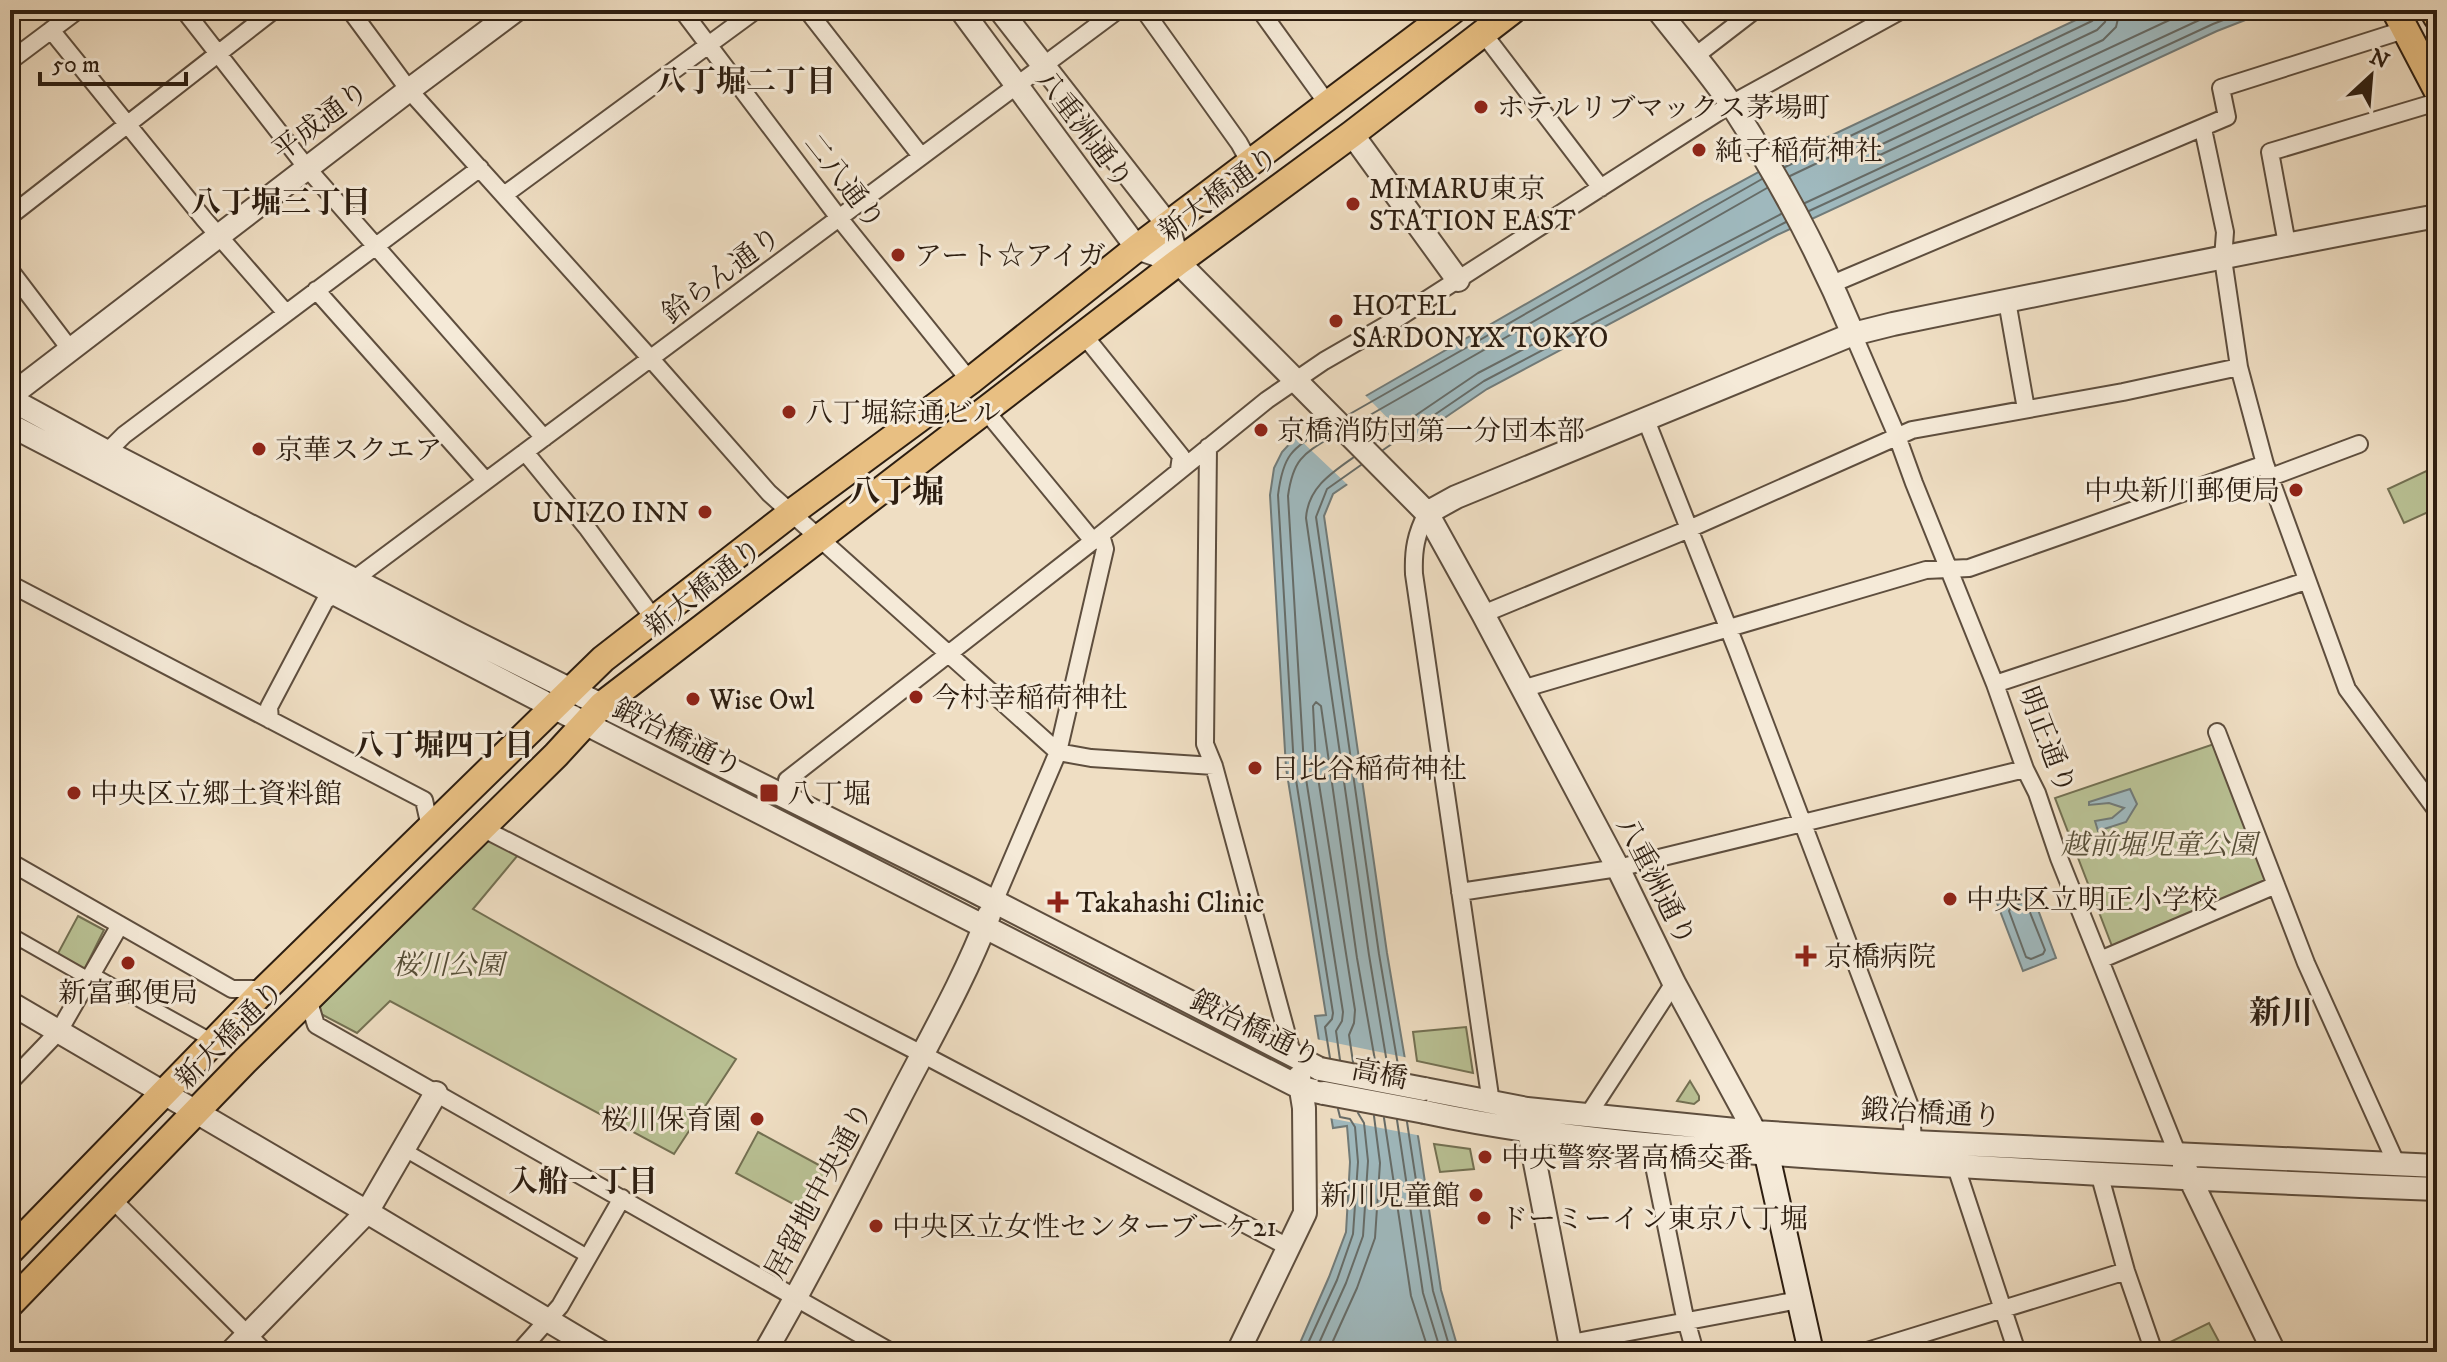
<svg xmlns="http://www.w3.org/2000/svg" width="2447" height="1362" font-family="'IM FELL DW Pica','Noto Serif JP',serif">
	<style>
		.green { fill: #b9c194; stroke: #737052; stroke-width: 2 }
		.water { fill: #9fb9be; stroke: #717b79; stroke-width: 2 }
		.pier { fill: #efdec3 }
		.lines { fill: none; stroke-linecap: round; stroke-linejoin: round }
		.shore { stroke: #666c68; stroke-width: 2 }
		.pedestrian-casing { stroke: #5e4e3e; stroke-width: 16 }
		.minor-casing { stroke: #5e4e3e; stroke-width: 20 }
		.tertiary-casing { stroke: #5e4e3e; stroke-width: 26 }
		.secondary-casing { stroke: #2d1e11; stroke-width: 28 }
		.primary-casing { stroke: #2d1e11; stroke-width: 30 }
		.pedestrian { stroke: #f5ead8; stroke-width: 12 }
		.minor { stroke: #f5ead8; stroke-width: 16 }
		.tertiary { stroke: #f5ead8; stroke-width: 22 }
		.secondary { stroke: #f5ead8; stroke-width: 24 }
		.primary { stroke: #e8bf82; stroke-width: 26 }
		.tertiary-bridge-casing { stroke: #5e4e3e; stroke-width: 26; stroke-linecap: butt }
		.tertiary-bridge { stroke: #f5ead8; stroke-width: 22 }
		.poi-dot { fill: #8f2418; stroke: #f5ead8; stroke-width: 3 }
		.labels { text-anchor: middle; stroke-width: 6; stroke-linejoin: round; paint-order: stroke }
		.poi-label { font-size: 28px; fill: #2d1e11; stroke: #f5ead8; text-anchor: start }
		.street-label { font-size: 28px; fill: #2d1e11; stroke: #f5ead8 }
		.park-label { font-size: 28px; font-style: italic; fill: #574f38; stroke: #f5ead8 }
		.neighbourhood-label { font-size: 30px; font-weight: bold; fill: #2d1e11; stroke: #f5ead8 }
		.quarter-label { font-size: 32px; font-weight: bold; fill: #2d1e11; stroke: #f5ead8 }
	</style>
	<rect width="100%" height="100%" fill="#efdec3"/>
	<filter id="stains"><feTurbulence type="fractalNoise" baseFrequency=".0025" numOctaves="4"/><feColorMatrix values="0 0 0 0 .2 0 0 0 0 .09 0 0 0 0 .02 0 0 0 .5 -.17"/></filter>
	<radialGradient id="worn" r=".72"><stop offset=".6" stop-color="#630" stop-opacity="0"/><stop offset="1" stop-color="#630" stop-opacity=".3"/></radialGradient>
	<!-- green -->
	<path class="green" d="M2437,466V508L2404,523L2388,489Z
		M2217,743L2268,882L2112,946L2055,798Z
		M483,837L518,855L473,909L736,1059L674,1154L390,1001L357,1033L321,1014L320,1007Z
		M78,916L104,930L83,972L56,957Z
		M1466,1027L1473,1073L1417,1061L1413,1032Z
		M1690,1081L1699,1096V1100L1694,1104L1677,1101Z
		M758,1132L828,1170L806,1211L736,1173Z
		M1434,1144L1470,1149L1474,1169L1440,1172Z
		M2209,1323L2224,1351L2202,1352L2200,1348L2192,1352H2164L2162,1346Z"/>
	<!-- water -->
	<path class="water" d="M2097,10H2271L2217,31L1777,235L1487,389L1333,494L1324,516L1387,953L1419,1142L1441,1290L1459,1352H1296L1329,1277L1346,1232L1350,1162L1347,1126L1333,1128L1315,1016L1326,1015L1286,768L1270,495L1274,468L1282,452L1294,439L1364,397L1705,201L1790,155Z
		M2130,789L2137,804L2126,822L2098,831L2095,821L2112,818L2124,808L2109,803L2089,805V802Z
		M2031,891L2056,958L2023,971L1997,903Z"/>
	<!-- pier -->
	<path class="pier" d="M1363,393L1412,443L1349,486L1296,436Z
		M1316,1039L1409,1058L1422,1136L1329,1118Z"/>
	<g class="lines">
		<!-- shore -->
		<path class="shore" d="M2120,10L2116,27L2103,40L1876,147L1875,153L1880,155L2191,10
			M1785,167L2092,21L2096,17L2097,10
			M1790,176L2097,30L2105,22L2108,10
			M1805,203L2221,10
			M1809,211L2213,24L2249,10
			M1348,415L1762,179
			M1356,423L1767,188
			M1325,429C1291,449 1283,455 1278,495L1294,767L1333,1013L1332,1019L1325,1027L1330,1058
			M1333,436C1303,454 1293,459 1288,496L1304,766L1343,1012L1342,1021L1336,1031L1340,1060
			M1375,443L1478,373L1781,214
			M1383,450L1484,381L1786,222
			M1354,457C1331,473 1308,488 1306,518L1369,955L1388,1069
			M1361,465L1327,489L1316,517L1379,954L1399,1071
			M2023,902L2027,905L2045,950L2043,954L2031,959L2026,957L2009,911L2011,907Z
			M1353,1062L1349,1035L1354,1023L1355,1010L1316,765L1313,706L1316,702L1321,706L1357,958L1376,1066
			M1384,1118L1411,1296L1429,1352
			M1397,1120L1423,1293L1441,1352
			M1407,1122L1433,1291L1451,1352
			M1304,1352L1337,1280L1353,1234L1358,1162L1355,1127L1350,1119L1340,1117L1338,1109
			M1315,1352L1346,1283L1363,1236L1368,1161L1364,1123L1358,1113
			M1328,1352L1357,1288L1375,1238L1380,1163L1374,1116"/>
		<!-- pedestrian casing -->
		<g class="pedestrian-casing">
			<path id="pedestrian" d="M10,934L89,979
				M92,974L213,1041
				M403,1149L589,1257"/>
		</g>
		<!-- minor casing -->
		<g class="minor-casing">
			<path id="minor" d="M184,10L307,168L544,438
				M350,10L409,90L651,359L769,493L1058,752L1091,758L1214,766
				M682,10L839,218L970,381
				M807,10L921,156
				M1144,10L1239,143L1250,163
				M1260,10L1327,103
				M51,30L204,219L286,313
				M1483,33L1601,188
				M1694,57L1755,10
				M10,61L78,10
				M2203,129L2225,232L2223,259L2239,367L2265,464L2347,689L2437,811
				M504,195L756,10
				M10,216L274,10
				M2287,244L2270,152L2437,102
				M10,270L70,349
				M1832,284L2227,117L2221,88L2407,29
				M316,290L486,481
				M2007,301L2026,409
				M1083,334L1181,456L1179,470
				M1853,334L1897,436L1914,483L1995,684L2025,769L2037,793L2059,858L2178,1155
				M1646,420L1737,650L1911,1109L1913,1142
				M1208,447L1205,744L1214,766L1293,1057
				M107,452L124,435L480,168
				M525,452L588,529L654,619
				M2271,477L2359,444
				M1427,513C1416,534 1413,550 1414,574L1491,1103
				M1093,541L1267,400L1324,361L1395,320L1731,104L1902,10
				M10,584L424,800L430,827
				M1483,614L1689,529L1912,430L2123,392L2239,367
				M1995,684L2306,581
				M1522,689L1926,570L1969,568L2265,464
				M270,720L269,707L325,601L1118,10
				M2217,732L2306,963L2397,1165
				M790,800L787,780L1093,541L985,410
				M482,828L922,1054L1290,1248
				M10,862L232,989H265
				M1460,892L1618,868L2025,769
				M994,902L1058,752L1105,549L1101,535
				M2100,960L2276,885
				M308,999L316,1025L891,1352
				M10,1082L59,1031L120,925
				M1588,1115L1674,983
				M1652,1146L1653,1161L1684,1313L1695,1352
				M1956,1167L2017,1352
				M2099,1173L2126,1271L2154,1352
				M112,1199L265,1352
				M1571,1343L1799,1300
				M519,1352L560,1306L622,1198
				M1864,1352L2126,1271"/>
		</g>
		<!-- tertiary casing -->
		<g class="tertiary-casing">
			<path id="tertiary" d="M961,10L1137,248L1178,262L1427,513L1483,614L1618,868L1674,983L1755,1132
				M1000,10L1168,225L1178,262
				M1658,10C1683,42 1710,73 1733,107C1779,178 1820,255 1853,334
				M1352,134L1458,280
				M10,396L409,90L516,10
				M10,399L107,452L461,635L970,889L1320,1069
				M10,425L553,707L1301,1088L1324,1093
				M1427,513L1456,497L1853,334L1893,324C2074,287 2255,250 2437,216
				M10,1003L367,1212L601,1352
				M1424,1089L1527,1109L1755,1132L1913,1142L2437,1166
				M1425,1112C1560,1141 1697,1149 1833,1158C2034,1172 2236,1181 2437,1189
				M1529,1132L1572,1352
				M2184,1166L2274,1352
				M231,1352L367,1212L436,1093
				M765,1352C813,1269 856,1183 900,1097C931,1037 965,978 989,915
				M1238,1352L1305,1213L1304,1108L1299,1077"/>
		</g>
		<!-- secondary casing -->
		<g class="secondary-casing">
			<path id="secondary" d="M1755,1132L1767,1155L1811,1352"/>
		</g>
		<!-- primary casing -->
		<g class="primary-casing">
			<path id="primary" d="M2395,10L2437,90
				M2433,10L2437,17
				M10,1251L265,989L603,659L791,513L970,381L1137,248L1453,10
				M10,1304L245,1061L556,755L602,705L1178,262L1352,134L1513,10"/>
		</g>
		<!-- pedestrian -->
		<use href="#pedestrian" class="pedestrian"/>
		<!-- minor -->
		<use href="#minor" class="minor"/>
		<!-- tertiary -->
		<use href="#tertiary" class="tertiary"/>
		<!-- secondary -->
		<use href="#secondary" class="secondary"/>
		<!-- primary -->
		<use href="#primary" class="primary"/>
		<!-- tertiary-bridge casing -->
		<g class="tertiary-bridge-casing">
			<path id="tertiary-bridge" d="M1320,1069L1424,1089
				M1324,1093L1425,1112"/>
		</g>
		<!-- tertiary-bridge -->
		<use href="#tertiary-bridge" class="tertiary-bridge"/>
	</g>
	<!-- markers -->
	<g class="poi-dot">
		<circle cx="1481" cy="107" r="8"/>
		<circle cx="1699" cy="150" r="8"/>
		<circle cx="1353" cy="204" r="8"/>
		<circle cx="898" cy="255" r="8"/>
		<circle cx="1336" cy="321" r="8"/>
		<circle cx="789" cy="412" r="8"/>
		<circle cx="1261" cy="430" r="8"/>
		<circle cx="259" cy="449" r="8"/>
		<circle cx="2296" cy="490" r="8"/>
		<circle cx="705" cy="512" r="8"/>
		<circle cx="916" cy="697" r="8"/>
		<circle cx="693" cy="699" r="8"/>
		<circle cx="1255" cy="768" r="8"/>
		<circle cx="74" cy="793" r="8"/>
		<rect x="759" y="783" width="20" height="20" rx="4"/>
		<circle cx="1950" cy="899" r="8"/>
		<path d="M1054 890h8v8h8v8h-8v8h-8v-8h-8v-8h8z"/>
		<path d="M1802 944h8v8h8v8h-8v8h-8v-8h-8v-8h8z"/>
		<circle cx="128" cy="963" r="8"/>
		<circle cx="757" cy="1119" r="8"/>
		<circle cx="1485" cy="1157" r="8"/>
		<circle cx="1476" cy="1195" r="8"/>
		<circle cx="1484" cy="1218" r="8"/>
		<circle cx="876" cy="1226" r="8"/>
	</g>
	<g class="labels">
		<!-- poi labels -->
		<g class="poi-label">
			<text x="1497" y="117">ホテルリブマックス茅場町</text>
			<text x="1715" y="160">純子稲荷神社</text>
			<text x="1369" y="198">MIMARU東京<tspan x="1369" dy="32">STATION EAST</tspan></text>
			<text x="914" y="265">アート☆アイガ</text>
			<text x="1352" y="315">HOTEL<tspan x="1352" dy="32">SARDONYX TOKYO</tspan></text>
			<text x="805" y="422">八丁堀綜通ビル</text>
			<text x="1277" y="440">京橋消防団第一分団本部</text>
			<text x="275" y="459">京華スクエア</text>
			<text x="2280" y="500" text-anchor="end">中央新川郵便局</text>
			<text x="689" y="522" text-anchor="end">UNIZO INN</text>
			<text x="932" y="707">今村幸稲荷神社</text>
			<text x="709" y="709">Wise Owl</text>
			<text x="1271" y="778">日比谷稲荷神社</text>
			<text x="90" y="803">中央区立郷土資料館</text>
			<text x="787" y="803">八丁堀</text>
			<text x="1966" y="909">中央区立明正小学校</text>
			<text x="1076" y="912">Takahashi Clinic</text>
			<text x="1824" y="966">京橋病院</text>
			<text x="128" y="1002" text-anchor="middle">新富郵便局</text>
			<text x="741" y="1129" text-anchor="end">桜川保育園</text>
			<text x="1501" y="1167">中央警察署高橋交番</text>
			<text x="1460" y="1205" text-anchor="end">新川児童館</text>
			<text x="1500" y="1228">ドーミーイン東京八丁堀</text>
			<text x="892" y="1236">中央区立女性センターブーケ21</text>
		</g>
		<!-- street labels -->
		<g class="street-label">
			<text transform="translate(320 120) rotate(-37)" y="10">平成通り</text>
			<text transform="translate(1085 129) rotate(53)" y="10">八重洲通り</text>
			<text transform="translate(845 181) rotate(52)" y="10">二八通り</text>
			<text transform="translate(1218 193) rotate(-36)" y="10">新大橋通り</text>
			<text transform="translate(721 274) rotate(-37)" y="10">鈴らん通り</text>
			<text transform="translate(703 587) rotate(-38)" y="10">新大橋通り</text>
			<text transform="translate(678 737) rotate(27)" y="10">鍛冶橋通り</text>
			<text transform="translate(2048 740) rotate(69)" y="10">明正通り</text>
			<text transform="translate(1657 881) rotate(63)" y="10">八重洲通り</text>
			<text transform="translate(1256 1028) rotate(26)" y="10">鍛冶橋通り</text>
			<text transform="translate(229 1034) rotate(-45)" y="10">新大橋通り</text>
			<text transform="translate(1380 1073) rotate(11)" y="10">高橋</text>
			<text transform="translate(1931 1112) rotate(3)" y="10">鍛冶橋通り</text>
			<text transform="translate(818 1190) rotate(-62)" y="10">居留地中央通り</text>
		</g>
		<!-- park labels -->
		<g class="park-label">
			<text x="2159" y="854">越前堀児童公園</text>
			<text x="448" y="974">桜川公園</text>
		</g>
		<!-- neighbourhood labels -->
		<g class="neighbourhood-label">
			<text x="746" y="91">八丁堀二丁目</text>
			<text x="281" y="212">八丁堀三丁目</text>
			<text x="444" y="755">八丁堀四丁目</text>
			<text x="583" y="1191">入船一丁目</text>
		</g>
		<!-- quarter labels -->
		<g class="quarter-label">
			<text x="896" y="502">八丁堀</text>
			<text x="2281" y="1023">新川</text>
		</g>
	</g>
	<!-- margin -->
	<rect width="2447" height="1362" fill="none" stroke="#efdec3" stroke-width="40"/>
	<rect x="12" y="12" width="2423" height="1338" fill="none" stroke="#2d1e11" stroke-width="4"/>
	<rect x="20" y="20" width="2407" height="1322" fill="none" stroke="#2d1e11" stroke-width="2"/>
	<!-- north arrow -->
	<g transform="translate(2371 76) rotate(26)" stroke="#f5ead8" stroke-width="6" paint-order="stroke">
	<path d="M0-6L14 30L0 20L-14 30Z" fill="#2d1e11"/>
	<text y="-12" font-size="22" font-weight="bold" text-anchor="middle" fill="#2d1e11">N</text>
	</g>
	<!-- scale -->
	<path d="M40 72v12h146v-12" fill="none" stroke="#2d1e11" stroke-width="4"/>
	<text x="52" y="72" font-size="24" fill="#2d1e11" stroke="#f5ead8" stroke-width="6" paint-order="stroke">50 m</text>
	<rect width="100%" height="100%" filter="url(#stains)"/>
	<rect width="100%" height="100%" fill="url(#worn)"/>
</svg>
